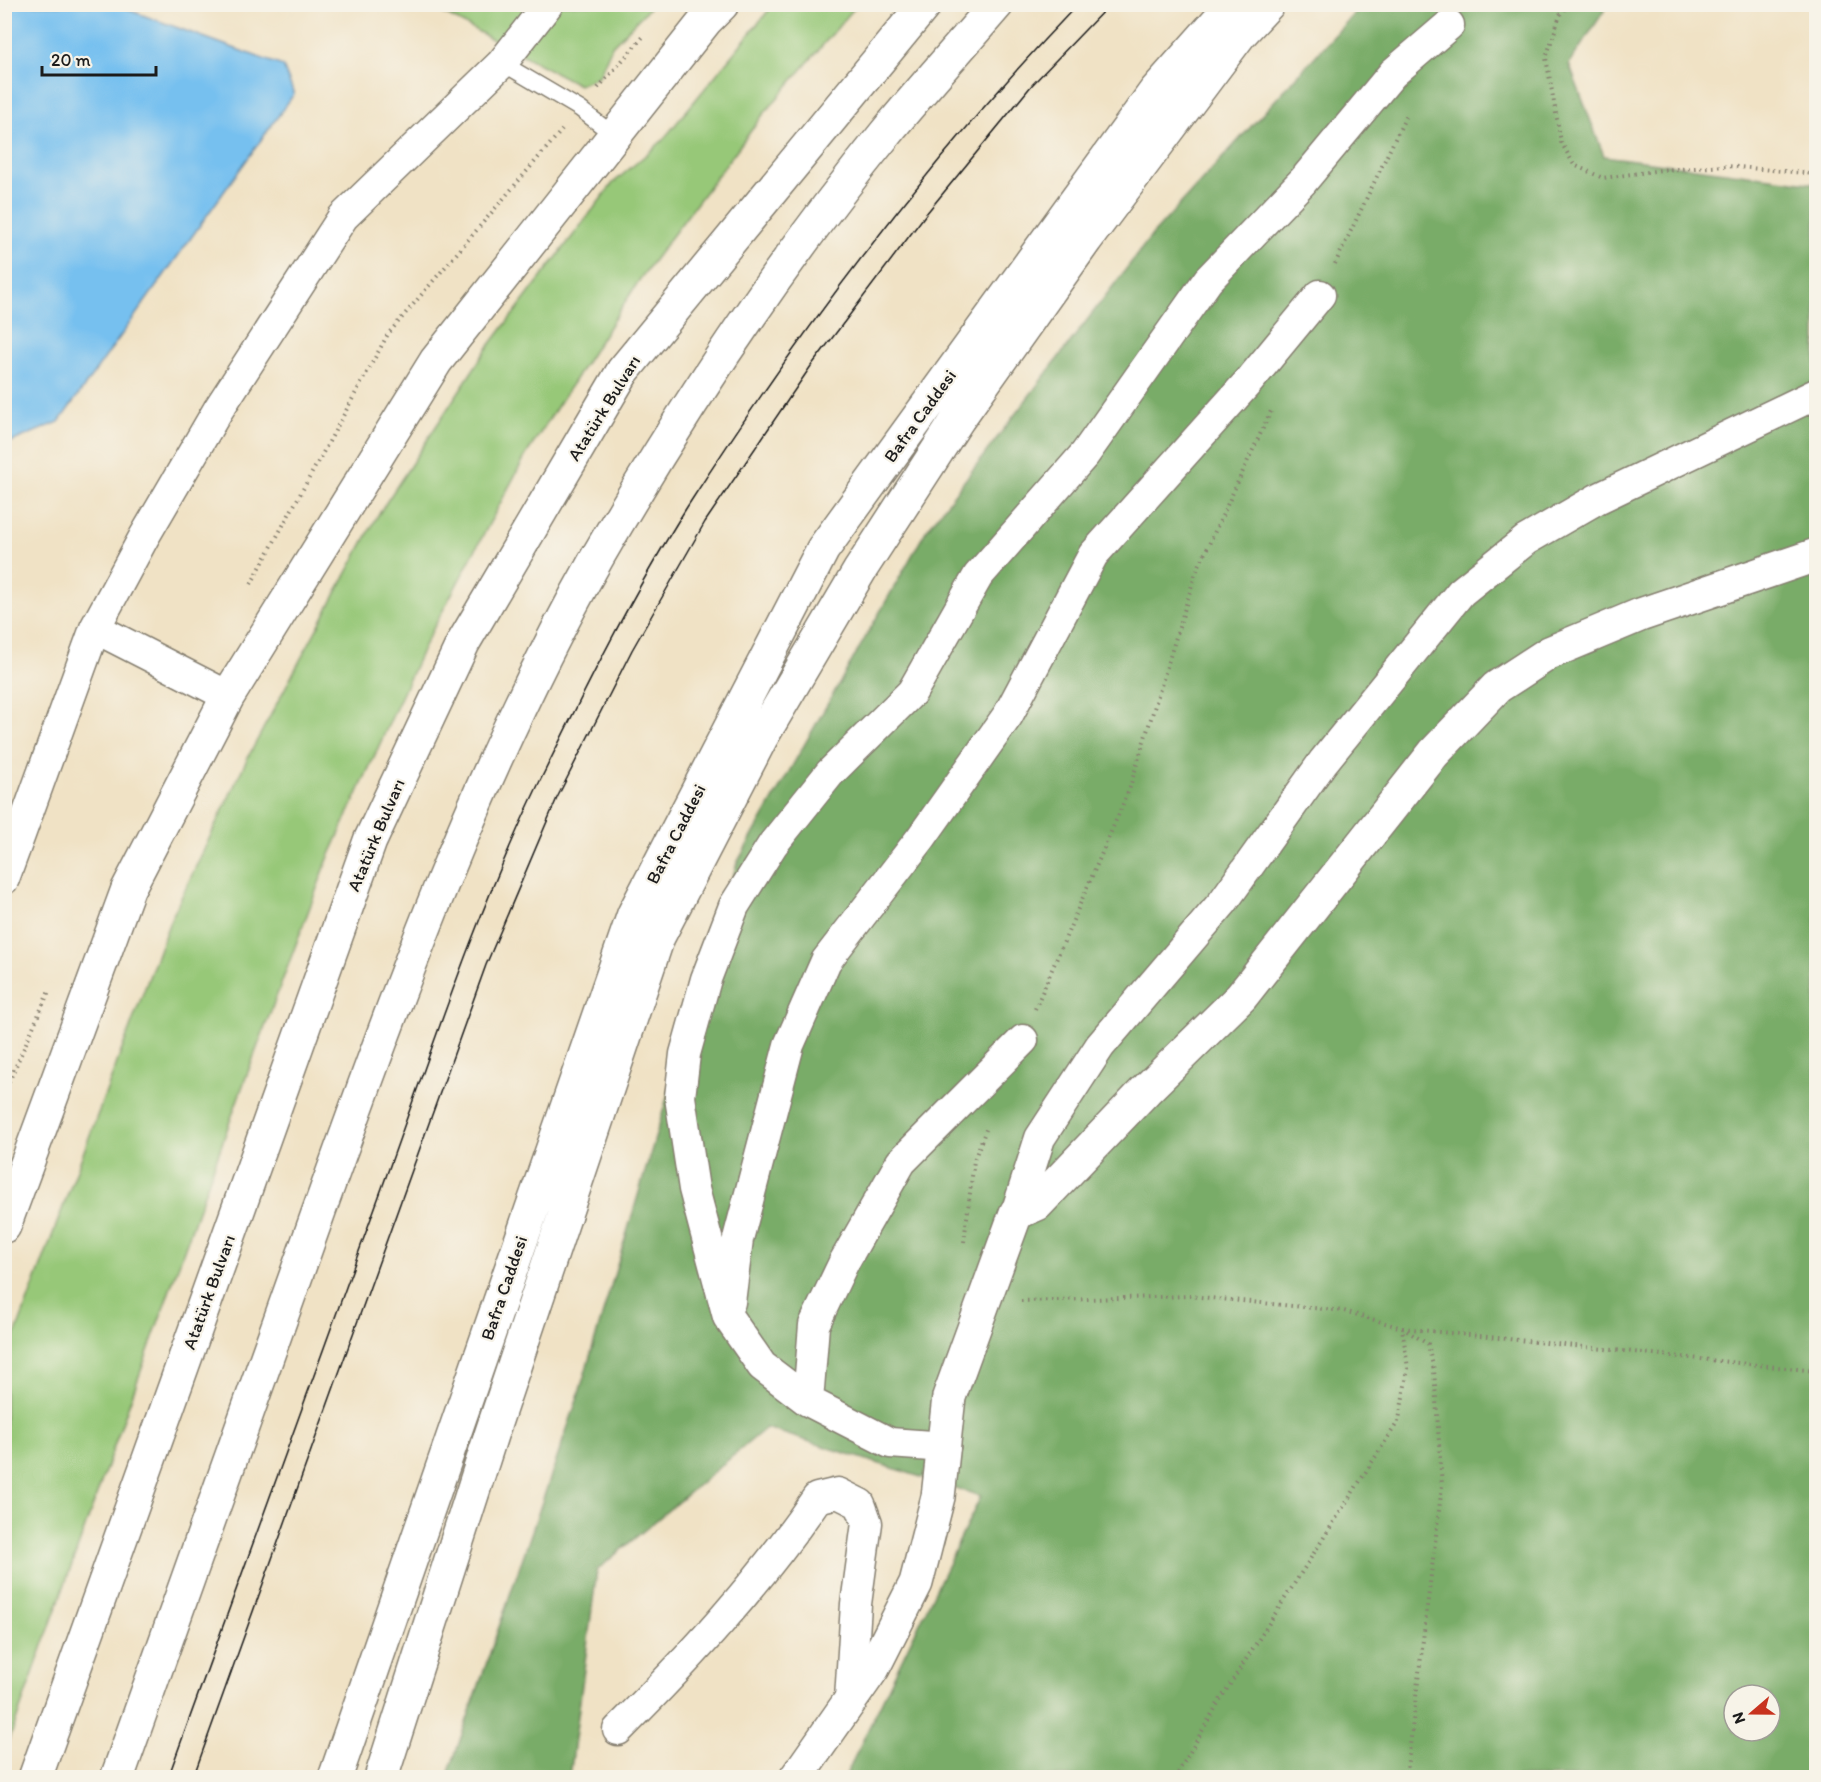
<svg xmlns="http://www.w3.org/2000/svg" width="1821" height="1782" font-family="Itim,sans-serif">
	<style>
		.green { fill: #97c878; stroke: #5a724a; stroke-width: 1.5 }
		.forest { fill: #79ac68; stroke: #4a6442; stroke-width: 1.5; fill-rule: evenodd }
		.water { fill: #76c0ef; stroke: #496e86; stroke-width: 1.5 }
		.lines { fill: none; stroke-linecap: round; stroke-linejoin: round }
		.service-casing { stroke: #867f70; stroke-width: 18 }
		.minor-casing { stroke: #867f70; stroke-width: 33 }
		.tertiary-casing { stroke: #867f70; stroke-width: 36 }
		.secondary-casing { stroke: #867f70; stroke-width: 36 }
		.primary-casing { stroke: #867f70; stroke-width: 36 }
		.path { stroke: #867f70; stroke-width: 4; stroke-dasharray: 1.5 4.5; stroke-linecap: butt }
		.service { stroke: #fff; stroke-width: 15 }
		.minor { stroke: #fff; stroke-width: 30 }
		.tertiary { stroke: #fff; stroke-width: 33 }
		.secondary { stroke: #fff; stroke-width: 33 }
		.primary { stroke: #fff; stroke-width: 33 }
		.tram { stroke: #1c1c1c; stroke-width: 1.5 }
		.labels { text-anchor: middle; stroke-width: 4.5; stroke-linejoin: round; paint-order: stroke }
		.street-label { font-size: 18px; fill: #1c1c1c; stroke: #f7f3e8 }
	</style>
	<rect width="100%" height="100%" fill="#f7f3e8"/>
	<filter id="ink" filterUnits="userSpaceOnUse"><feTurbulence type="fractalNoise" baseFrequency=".0167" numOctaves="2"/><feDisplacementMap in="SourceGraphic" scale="12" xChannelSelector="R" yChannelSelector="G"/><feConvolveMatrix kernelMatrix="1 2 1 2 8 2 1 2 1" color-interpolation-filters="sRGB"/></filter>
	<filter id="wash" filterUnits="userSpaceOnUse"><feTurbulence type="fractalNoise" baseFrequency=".008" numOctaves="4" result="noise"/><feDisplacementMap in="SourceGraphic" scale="24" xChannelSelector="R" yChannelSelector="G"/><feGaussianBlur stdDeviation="1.35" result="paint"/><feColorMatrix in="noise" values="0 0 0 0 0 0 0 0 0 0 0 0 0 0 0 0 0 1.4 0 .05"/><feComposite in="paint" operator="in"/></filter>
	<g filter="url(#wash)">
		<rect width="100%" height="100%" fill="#f0e2c5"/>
		<!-- green -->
		<path class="green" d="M428,5H652L612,46L599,76L579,85Z
			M773,5H857L762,116L640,279L526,455L424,646L328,859L239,1096L5,1752V1362L170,921L247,759L378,515L486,350L613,183L662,141Z"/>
		<!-- forest -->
		<path class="forest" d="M1362,5H1608L1569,64L1604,156L1816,184V1777H845L981,1496L766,1428L597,1570L570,1777L447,1778L577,1400L737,863L926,531L1152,235ZM1734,1695H1770V1731H1734Z"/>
		<!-- water -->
		<path class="water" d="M4,5H115L283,66L294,94L59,422L11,442L4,439Z"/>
	</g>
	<g filter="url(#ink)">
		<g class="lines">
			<!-- service casing -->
			<g class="service-casing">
				<path id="service" d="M502,63L580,109L615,136"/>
			</g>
			<!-- minor casing -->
			<g class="minor-casing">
				<path id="minor" d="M95,628L228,696
					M4,879L95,628L144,537L218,410L343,217L502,63L548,4
					M1016,1213L1040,1138L1100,1046L1223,902L1323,762L1461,592L1526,540L1597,499L1816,394
					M730,1302L738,1239L789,1045L826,961L921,838L1008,715L1093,555L1250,380L1320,295
					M808,1401L814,1325L844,1262L901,1162L1023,1040
					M945,1447L890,1443L808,1401L762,1366L728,1317L694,1189L680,1097L685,1054L706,979L734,906L773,844L830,773L912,692L978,576L1085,454L1208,280L1303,181L1393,73L1449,25
					M618,1730C691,1657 759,1583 817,1498L838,1493L860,1504L867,1523L856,1604L850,1699"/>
			</g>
			<!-- tertiary casing -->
			<g class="tertiary-casing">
				<path id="tertiary" d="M796,1778L873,1668L916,1583L938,1497L949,1397L1016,1213L1037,1204L1146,1090L1241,997L1434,753L1497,687L1549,653L1640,615L1816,555"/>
			</g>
			<!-- secondary casing -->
			<g class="secondary-casing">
				<path id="secondary" d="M4,1226L128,889L228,696L436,361L706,20L722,4"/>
			</g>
			<!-- primary casing -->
			<g class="primary-casing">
				<path id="primary" d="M35,1778L370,841L463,643L623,371L925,4
					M117,1778C185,1589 252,1400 319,1211C399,988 481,762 598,556C683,409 778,266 885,134C921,90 960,47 997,4
					M335,1778L634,914L823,549L1155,92L1233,4
					M381,1778L491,1435L658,937L762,736L860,570L958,419L1086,239L1240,34L1268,4"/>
			</g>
			<!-- path -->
			<path class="path" d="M1568,4L1560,15L1546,58L1561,142L1574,165L1603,178L1662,170L1727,166L1816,174
				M598,88L643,37
				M1335,264L1407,114
				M251,584L388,334L562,130
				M1035,1009L1129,790L1196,572L1271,411
				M4,1093L49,991
				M964,1242L974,1160L987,1127
				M1021,1301L1190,1296L1344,1311L1402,1328L1428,1344L1434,1370L1442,1486L1406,1778
				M1175,1778L1220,1700L1399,1420L1408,1368L1402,1328L1816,1371"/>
			<!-- service -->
			<use href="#service" class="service"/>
			<!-- minor -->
			<use href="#minor" class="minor"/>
			<!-- tertiary -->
			<use href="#tertiary" class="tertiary"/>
			<!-- secondary -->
			<use href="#secondary" class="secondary"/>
			<!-- primary -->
			<use href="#primary" class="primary"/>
			<!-- tram -->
			<path class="tram" d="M168,1778C239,1581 311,1384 382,1188C431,1052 476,913 539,783C585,689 632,594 687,507C800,331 933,155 1078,4
				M193,1778L486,965L557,798L632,650L705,522L811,366L926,214L1032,85L1110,4"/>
		</g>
	</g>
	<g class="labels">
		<!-- street labels -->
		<g class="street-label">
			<text transform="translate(604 408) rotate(-58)" y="6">Atatürk Bulvarı</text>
			<text transform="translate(920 416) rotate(-54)" y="6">Bafra Caddesi</text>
			<text transform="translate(676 834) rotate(-63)" y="6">Bafra Caddesi</text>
			<text transform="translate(376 835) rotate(-67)" y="6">Atatürk Bulvarı</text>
			<text transform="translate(504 1288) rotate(-71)" y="6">Bafra Caddesi</text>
			<text transform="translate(209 1292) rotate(-70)" y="6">Atatürk Bulvarı</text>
		</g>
	</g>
	<!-- margin -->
	<rect width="1821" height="1782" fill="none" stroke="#f7f3e8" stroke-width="24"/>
	<!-- north arrow -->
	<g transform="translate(1752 1713) rotate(250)"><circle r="28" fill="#f7f3e8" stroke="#9f9d96" stroke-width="1.5"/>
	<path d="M0-4.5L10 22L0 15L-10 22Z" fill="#c8321e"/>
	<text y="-9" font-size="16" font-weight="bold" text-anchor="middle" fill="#1c1c1c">N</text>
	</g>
	<!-- scale -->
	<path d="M42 66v9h114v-9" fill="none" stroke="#1c1c1c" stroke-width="3"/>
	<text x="51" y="66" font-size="18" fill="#1c1c1c" stroke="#f7f3e8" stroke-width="4.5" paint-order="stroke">20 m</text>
</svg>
